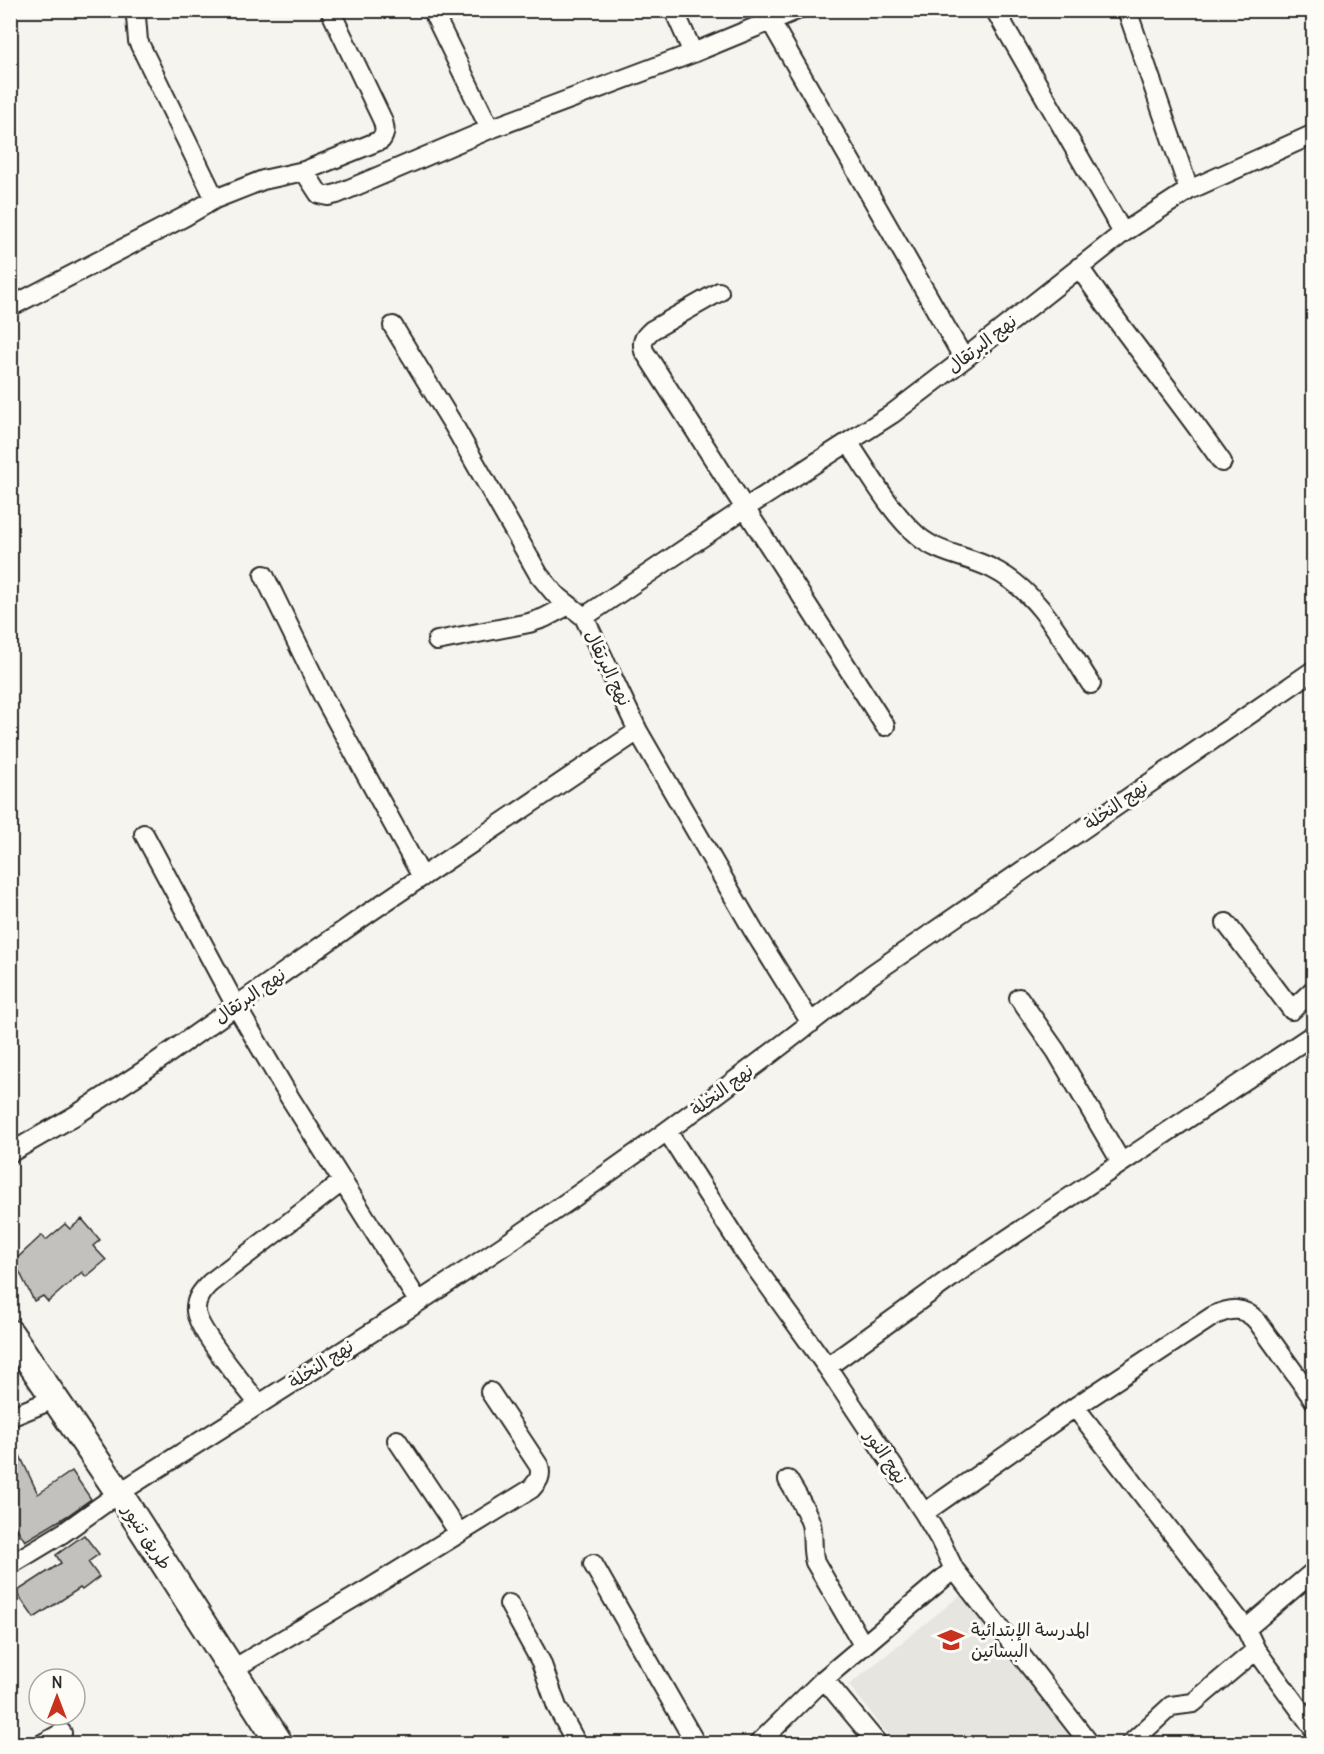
<svg xmlns="http://www.w3.org/2000/svg" width="1324" height="1754" font-family="Delius,'Playpen Sans Arabic',sans-serif">
	<style>
		.built { fill: #e6e5e0 }
		.building { fill: #c2c1be; stroke: #2b2b2b; stroke-width: 1.5 }
		.lines { fill: none; stroke-linecap: round; stroke-linejoin: round }
		.minor-casing { stroke: #2b2b2b; stroke-width: 22 }
		.secondary-casing { stroke: #2b2b2b; stroke-width: 30 }
		.minor { stroke: #fdfcf7; stroke-width: 18 }
		.secondary { stroke: #fdfcf7; stroke-width: 26 }
		.labels { text-anchor: middle; stroke-width: 6; stroke-linejoin: round; paint-order: stroke }
		.street-label { font-size: 18px; fill: #2b2b2b; stroke: #fdfcf7 }
		.poi-label { font-size: 18px; fill: #2b2b2b; stroke: #fdfcf7; text-anchor: start }
	</style>
	<rect width="100%" height="100%" fill="#f5f4ef"/>
	<filter id="ink" filterUnits="userSpaceOnUse"><feTurbulence type="fractalNoise" baseFrequency=".0167" numOctaves="2"/><feDisplacementMap in="SourceGraphic" scale="12" xChannelSelector="R" yChannelSelector="G"/><feConvolveMatrix kernelMatrix="1 2 1 2 8 2 1 2 1" color-interpolation-filters="sRGB"/></filter>
	<g filter="url(#ink)">
		<!-- built -->
		<path class="built" d="M962,1594L1076,1743H895L849,1685Z"/>
		<!-- building -->
		<path class="building" d="M82,1219L100,1240L93,1246L106,1260L86,1277L82,1272L48,1302L43,1296L34,1301L14,1261L42,1235L46,1240L65,1224L70,1229Z
			M10,1434L38,1494L72,1471L91,1499L67,1516L25,1541L10,1518Z
			M84,1535L99,1554L88,1562L99,1577L82,1590L80,1588L34,1618L16,1592L61,1563L56,1555Z"/>
		<g class="lines">
			<!-- minor casing -->
			<g class="minor-casing">
				<path id="minor" d="M133,10L136,17L138,41L215,199
					M432,10L490,129
					M674,10L693,53
					M768,10L771,22L964,359
					M995,10L1123,233
					M1127,10L1189,190
					M304,171L319,194L328,196L337,194L490,129L693,53L797,10
					M1079,267C1124,334 1176,396 1222,462
					M719,292L652,330C644,337 641,341 644,351L885,726
					M10,307L184,217L215,199L263,180L304,171L381,140C386,133 385,127 382,119L330,10
					M393,326L454,426L539,575L555,594L584,617
					M848,442C870,474 890,512 919,537C940,554 967,556 991,568C1039,591 1063,641 1091,684
					M264,575L323,696L422,877
					M437,641L529,623L544,618L569,605
					M638,731L753,930L811,1023
					M144,834L236,1006L290,1098L418,1301
					M1226,923L1292,1010L1314,989
					M1019,998L1056,1051L1121,1162
					M667,1131L743,1250L827,1367L924,1513L940,1540L954,1569L824,1679L758,1744
					M10,1153L76,1115L142,1072L370,912L638,731L584,617L744,509L892,414L964,359L1123,233L1189,190L1314,134
					M827,1367L970,1264L1314,1034
					M259,1404C245,1386 197,1330 196,1311C195,1299 202,1291 210,1283L343,1181
					M1075,1407L1213,1316C1231,1308 1243,1306 1257,1321L1314,1400
					M10,1417L54,1399
					M397,1440L459,1533
					M788,1480C796,1494 806,1508 811,1524C814,1537 811,1549 815,1562L863,1645
					M924,1513L1075,1407L1246,1629L1256,1650L1314,1729
					M593,1564L696,1744
					M10,1565L63,1533L119,1493C249,1410 381,1329 509,1242C633,1158 754,1069 871,975L1314,670
					M954,1569L1090,1744
					M509,1604L541,1662L557,1707L577,1744
					M1246,1629L1314,1571
					M233,1669L367,1590L531,1489C538,1481 542,1477 539,1466L490,1392
					M824,1679L878,1744
					M42,1744L62,1733
					M1130,1744L1171,1706L1193,1703L1256,1650"/>
			</g>
			<!-- secondary casing -->
			<g class="secondary-casing">
				<path id="secondary" d="M10,1333L119,1493L280,1744"/>
			</g>
			<!-- minor -->
			<use href="#minor" class="minor"/>
			<!-- secondary -->
			<use href="#secondary" class="secondary"/>
		</g>
	</g>
	<!-- icons -->
	<defs>
		<g id="school-bare" transform="scale(2.07)"><path d="M0-5L7-2L0 1L-7-2ZM-4 1L0 2.5L4 1V4Q0 6-4 4Z" fill="#c8321e" stroke="#fdfcf7" stroke-width="2.5" paint-order="stroke"/></g>
	</defs>
	<g fill-rule="evenodd">
		<use href="#school-bare" x="951" y="1640"/>
	</g>
	<g class="labels">
		<!-- street labels -->
		<g class="street-label">
			<text transform="translate(982 344) rotate(-38)" y="6">نهج البرتقال</text>
			<text transform="translate(608 668) rotate(64)" y="6">نهج البرتقال</text>
			<text transform="translate(1116 805) rotate(-35)" y="6">نهج النخلة</text>
			<text transform="translate(250 996) rotate(-35)" y="6">نهج البرتقال</text>
			<text transform="translate(722 1090) rotate(-37)" y="6">نهج النخلة</text>
			<text transform="translate(321 1364) rotate(-33)" y="6">نهج النخلة</text>
			<text transform="translate(886 1457) rotate(56)" y="6">نهج النور</text>
			<text transform="translate(147 1537) rotate(57)" y="6">طريق تنيور</text>
		</g>
		<!-- poi labels -->
		<g class="poi-label">
			<text x="971" y="1636">المدرسة الإبتدائية<tspan x="971" dy="21">البساتين</tspan></text>
		</g>
	</g>
	<!-- margin -->
	<rect width="1324" height="1754" fill="none" stroke="#fdfcf7" stroke-width="36"/>
	<rect x="18" y="18" width="1288" height="1718" fill="none" stroke="#2b2b2b" stroke-width="2" filter="url(#ink)"/>
	<!-- north arrow -->
	<g transform="translate(57 1697)"><circle r="28" fill="#fdfcf7" stroke="#a9a8a5" stroke-width="1.5"/>
	<path d="M0-4.5L10 22L0 15L-10 22Z" fill="#c8321e"/>
	<text y="-9" font-size="16" font-weight="bold" text-anchor="middle" fill="#2b2b2b">N</text>
	</g>
</svg>
